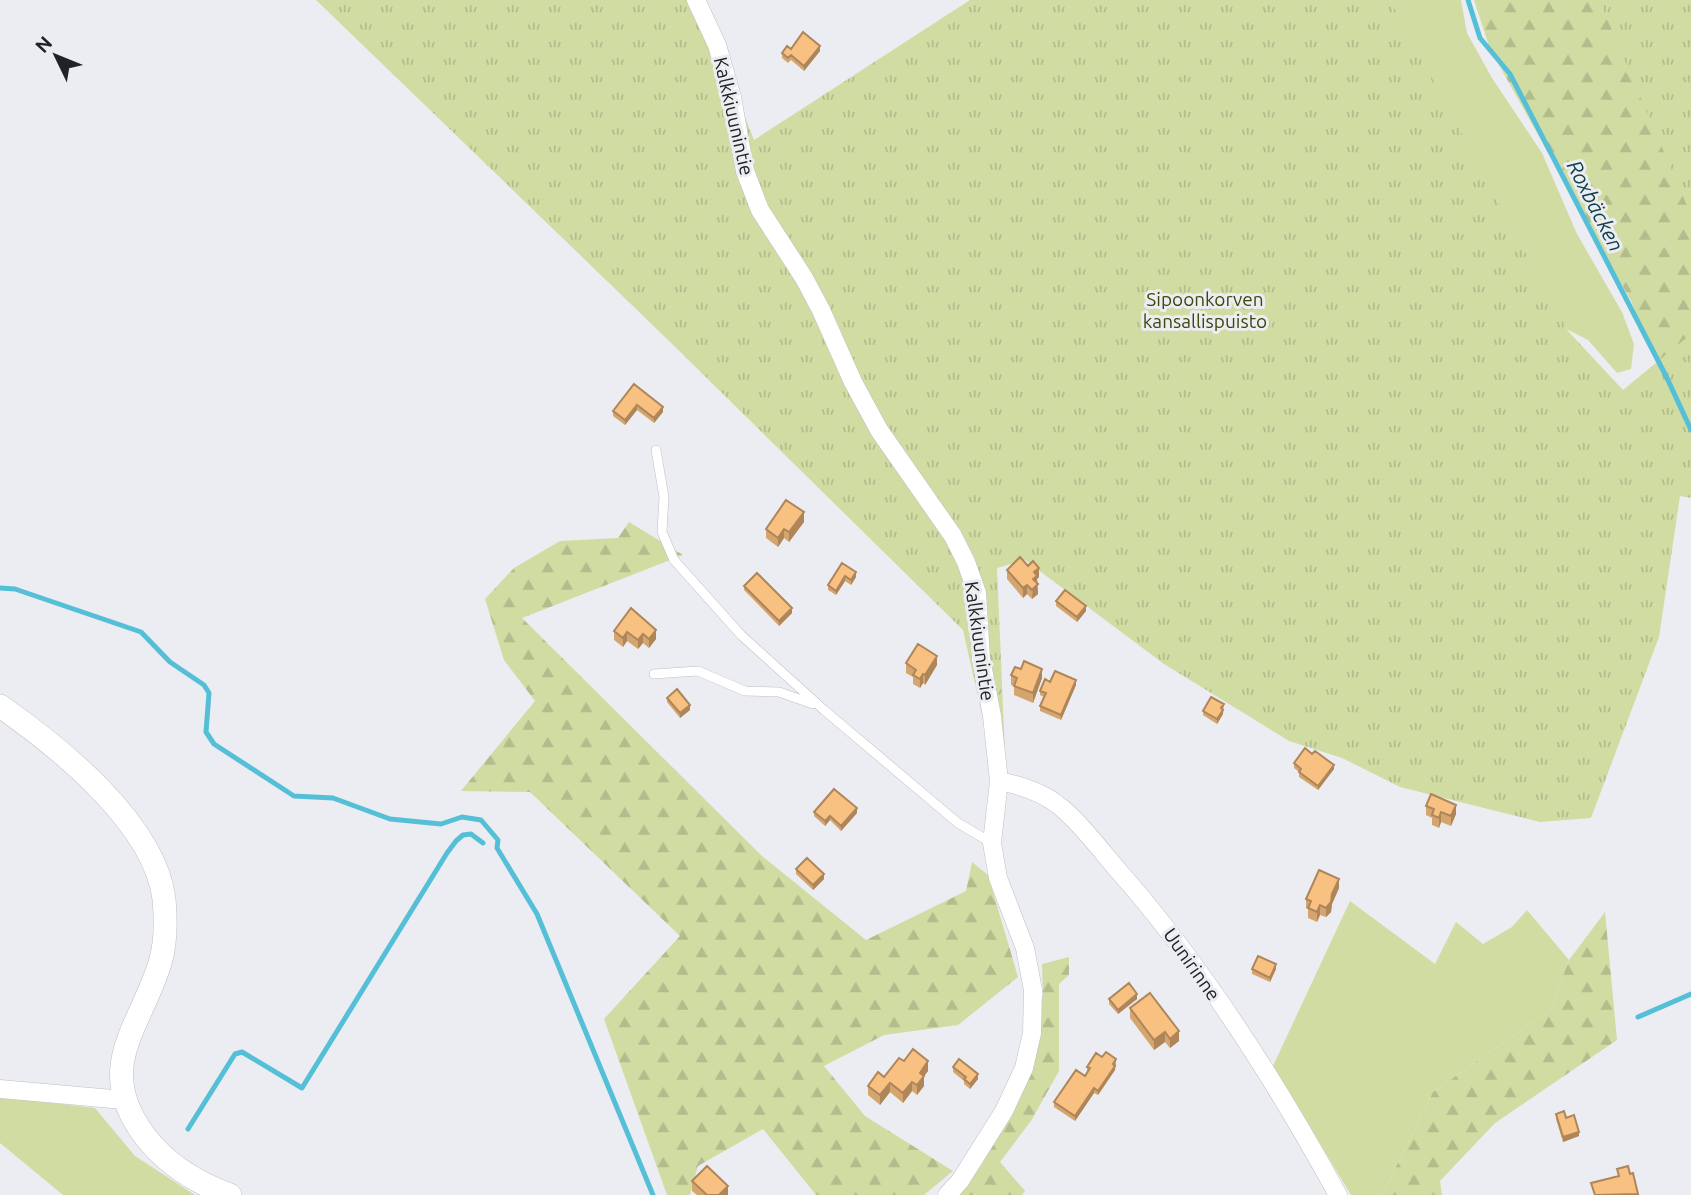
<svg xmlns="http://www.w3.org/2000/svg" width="1691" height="1195" font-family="Ubuntu,sans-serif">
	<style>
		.green { fill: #d1dca3 }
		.forest { fill: url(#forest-firs) }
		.park { fill: url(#park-tufts) }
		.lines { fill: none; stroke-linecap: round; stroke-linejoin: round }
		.stream { stroke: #54bfd7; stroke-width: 5 }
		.service-casing { stroke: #bebfc3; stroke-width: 10 }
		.minor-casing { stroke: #bebfc3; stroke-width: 19 }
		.tertiary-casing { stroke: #bebfc3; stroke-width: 24 }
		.service { stroke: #fff; stroke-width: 9 }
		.minor { stroke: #fff; stroke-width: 18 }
		.tertiary { stroke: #fff; stroke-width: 23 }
		.wall { fill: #d5a56f }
		.shaded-wall { fill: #ae865a }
		.building { fill: #f8c081; stroke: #ae865a; stroke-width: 2 }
		.labels { text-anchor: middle; stroke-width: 6; stroke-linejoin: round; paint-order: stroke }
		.street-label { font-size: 19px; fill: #212224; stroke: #ecedf2 }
		.park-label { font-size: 19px; fill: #3e4609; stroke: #ecedf2 }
		.water-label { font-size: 21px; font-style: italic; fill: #10414b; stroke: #ecedf2 }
	</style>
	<defs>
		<pattern id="forest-firs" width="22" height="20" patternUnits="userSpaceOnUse" patternTransform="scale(1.75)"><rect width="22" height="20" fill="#d1dca3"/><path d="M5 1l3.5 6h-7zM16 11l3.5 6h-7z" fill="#b3bc8c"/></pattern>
		<pattern id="park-tufts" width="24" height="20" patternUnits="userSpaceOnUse" patternTransform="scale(1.75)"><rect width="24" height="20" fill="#d1dca3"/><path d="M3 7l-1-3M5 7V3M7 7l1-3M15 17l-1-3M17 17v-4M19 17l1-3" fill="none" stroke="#b3bc8c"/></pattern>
	</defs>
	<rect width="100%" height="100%" fill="#ecedf2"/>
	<!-- green -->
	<path class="green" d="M1390,0H1461L1467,33L1492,78L1542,153L1577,234L1622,312L1634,344L1631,369L1617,373L1588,340L1554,323Z
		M1350,901L1435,964L1456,922L1483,944L1512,927L1527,910L1569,960L1550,1010L1433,1092L1382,1195H1351L1273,1066Z
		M0,1097L95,1108L135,1156L195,1195H63L0,1143Z"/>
	<!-- forest -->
	<path class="forest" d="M1474,0H1691V445L1631,301L1490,49Z
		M629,522L683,555L522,618L762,856L866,940L966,891L972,862L988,875L1018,977L958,1025L884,1035L824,1066L865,1116L953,1171L924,1195H816L763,1129L698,1166L690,1195H667L604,1019L680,936L530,792L461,791L535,701L504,660L485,599L514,568L560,541L618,538Z
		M1605,912L1617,1040L1495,1123L1440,1181L1442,1195H1382L1433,1092L1550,1010L1569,960Z
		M1069,957V975L1059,984V1071L1031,1121L1000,1162L1025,1191L1022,1195H952L981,1166L1026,1086L1043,995L1042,964Z"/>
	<!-- park -->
	<path class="park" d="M316,0H698L754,140L970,0H1390L1567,330L1623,390L1691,334V498L1680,496L1659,637L1591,818L1540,822L1400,787L1342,758L1289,741L1164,664L1025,560L997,568L1005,753L992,759L963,630L666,338Z
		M1599,0H1691V215Z"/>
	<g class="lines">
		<!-- stream -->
		<path class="stream" d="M1468,0L1480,38L1510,74L1667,378L1691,430
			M0,588L15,589L141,632L170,662L204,685L209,693L206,732L214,744L294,796L333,798L390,819L441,824L462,817L481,820L498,840L497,848L537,914L653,1195
			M1638,1017L1691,994
			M188,1129L235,1054L242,1052L302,1088L447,853L456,841L463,835L471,834L483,843"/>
		<!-- service casing -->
		<g class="service-casing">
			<path id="service" d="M656,450L664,497L662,532L674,560L741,635L824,710L958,823L992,843
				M654,674L698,671L745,691L779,692L813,704"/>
		</g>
		<!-- minor casing -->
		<g class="minor-casing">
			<path id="minor" d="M696,0L717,45L732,97L745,171L760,210L804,278L821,310L853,382L879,430L953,536L966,562L977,593L981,659L992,716L999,781L992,843L998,878L1025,948L1033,990L1032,1033L1024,1068L1004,1111L960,1181L947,1195
				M999,781C1019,785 1042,792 1058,805C1076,818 1101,850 1116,868C1203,966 1275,1080 1338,1195
				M0,1089L124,1100"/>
		</g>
		<!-- tertiary casing -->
		<g class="tertiary-casing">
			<path id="tertiary" d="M0,706C59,747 155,824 164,899C166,920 166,943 160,963C140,1028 94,1067 144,1135C165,1163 197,1183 230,1195"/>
		</g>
		<!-- service -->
		<use href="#service" class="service"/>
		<!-- minor -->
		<use href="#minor" class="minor"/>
		<!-- tertiary -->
		<use href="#tertiary" class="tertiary"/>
	</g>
	<!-- wall -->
	<path class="wall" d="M791,49L820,51L804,71L791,60L788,63L782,58V53Z
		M634,384L663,412L654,423L637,410L625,425L613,416V411Z
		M804,522L789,542L784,538L778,547L766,538V529Z
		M842,563L856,577L851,585L845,581L836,595L828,590V585Z
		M1007,570L1039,577L1037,579L1038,594L1032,599L1027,594L1023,598L1007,579Z
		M744,586L792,613L779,626L744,590Z
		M1056,601L1086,611L1077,622L1056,606Z
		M631,608L656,639L649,648L643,643L638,649L627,641L623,647L614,640V631Z
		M906,663L937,665L925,685L923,683L920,688L913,684V677L906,673Z
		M1011,675L1042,678L1033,703L1014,695V686L1011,685Z
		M1050,682L1076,685L1061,720L1040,711V706L1044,697L1040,695V691Z
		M667,698L690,710L680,718L667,702Z
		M1224,704L1223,714L1217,724L1203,715V711Z
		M1294,763L1334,769L1318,790L1299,777V772L1294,768Z
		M1426,806L1456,814L1451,826L1441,822L1439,828L1432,825V818L1426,815Z
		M814,812L857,813L841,831L830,820L825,826L814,816Z
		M796,869L824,879L813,890L796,874Z
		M1339,888L1332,904L1331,912L1326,917L1320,915L1317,922L1308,918V909L1306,908V899Z
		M1252,969H1276L1270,982L1252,974Z
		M1109,999H1137L1118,1014L1109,1004Z
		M1130,1008L1179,1041L1170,1048L1165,1042L1154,1050L1130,1018Z
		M1102,1057L1116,1064L1115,1066V1070L1098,1095L1094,1093L1075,1121L1054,1107V1102L1085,1076L1087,1071V1067Z
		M904,1061L928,1071L924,1076V1086L917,1095L912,1091L903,1103L890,1092L880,1105L868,1095V1086L884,1077Z
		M953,1067L978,1079L970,1089L964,1084V1081L953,1072Z
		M1556,1114L1566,1118L1579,1136L1563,1142L1556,1119Z
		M692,1181L728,1195H697L692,1191Z"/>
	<!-- shaded-wall -->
	<path class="shaded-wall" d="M820,46V51L804,71V66Z
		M637,405V410L625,425V420Z
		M663,407V412L654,423V418Z
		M804,512V522L789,542V532Z
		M784,529V538L778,547V538Z
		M1039,568V577L1037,579L1038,594L1032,599L1034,572Z
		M856,572V577L851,585V580Z
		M845,576V581L836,595V591Z
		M1027,585V594L1023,598V588Z
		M1086,606V611L1077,622V617Z
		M792,608V613L779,626V621Z
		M656,630V639L649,648V639Z
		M627,632V641L623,647V638Z
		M643,634V643L638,649V640Z
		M937,656V665L925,685V675Z
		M1042,669V678L1033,703V693Z
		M923,674V683L920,688V679Z
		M1076,680V685L1061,720V715Z
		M690,705V710L680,718V713Z
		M1223,710V714L1217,724V719Z
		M1334,765V769L1318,790V786Z
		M1456,805V814L1451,826V816Z
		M857,808V813L841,831V826Z
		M1441,812V822L1439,828V818Z
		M830,816V820L825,826V821Z
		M824,874V879L813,890V885Z
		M1339,879V888L1332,904L1331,912L1326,917V908Z
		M1320,905V915L1317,922V912Z
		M1276,964V969L1270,982V978Z
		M1137,994V999L1118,1014V1010Z
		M1179,1031V1041L1170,1048V1039Z
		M1165,1032V1042L1154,1050V1040Z
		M1116,1059L1115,1070L1098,1095V1091Z
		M928,1061V1071L924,1076V1086L917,1095V1085L920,1073Z
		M978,1074V1079L970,1089V1084Z
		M912,1082V1091L903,1103V1093Z
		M890,1083V1092L880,1105V1095Z
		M1094,1088V1093L1075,1121V1116Z
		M1579,1132V1136L1563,1142V1137Z
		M728,1186V1195H719Z"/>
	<!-- building -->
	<path class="building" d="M803,32L820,46L804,66L791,55L788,58L782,53L787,46L791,49Z
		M634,384L663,407L654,418L637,405L625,420L613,411Z
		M786,500L804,512L789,532L784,529L778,538L766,529Z
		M1020,557L1028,566L1033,561L1039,568L1034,572L1037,576L1033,579L1038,584L1032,590L1027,585L1023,588L1007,570Z
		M842,563L856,572L851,580L845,576L836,591L828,585Z
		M757,573L792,608L779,621L744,586Z
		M1065,590L1086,606L1077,617L1056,601Z
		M631,608L656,630L649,639L643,634L638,640L627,632L623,638L614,631Z
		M918,644L937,656L925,675L923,674L920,679L913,675L916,670L906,663Z
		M1024,661L1042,669L1033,693L1014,686L1017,678L1011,675L1015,667L1021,669Z
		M1055,671L1076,680L1061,715L1040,706L1046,693L1040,691L1045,679L1050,682Z
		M677,689L690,705L680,713L667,698Z
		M1211,697L1224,704L1221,708L1223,710L1217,719L1203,711Z
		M1305,748L1312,754L1315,751L1334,765L1318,786L1299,772L1301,769L1294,763Z
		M834,789L857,808L841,826L830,816L825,821L814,812Z
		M1431,794L1456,805L1451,816L1441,812L1439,818L1432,815L1434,809L1426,806Z
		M807,858L824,874L813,885L796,869Z
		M1319,870L1339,879L1332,894L1331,902L1326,908L1320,905L1317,912L1308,908L1311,901L1306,899Z
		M1258,956L1276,964L1270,978L1252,969Z
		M1129,983L1137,994L1118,1010L1109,999Z
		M1150,993L1179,1031L1170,1039L1165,1032L1154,1040L1130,1008Z
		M913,1049L928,1061L920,1073L924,1076L917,1085L912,1082L903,1093L890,1083L880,1095L868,1086L878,1072L884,1077L899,1058L904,1061Z
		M1106,1052L1116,1059L1113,1064L1115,1066L1098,1091L1094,1088L1075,1116L1054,1102L1076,1070L1085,1076L1090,1068L1087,1067L1096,1053L1102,1057Z
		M959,1059L978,1074L970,1084L964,1079L966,1077L953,1067Z
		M1564,1111L1566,1118L1574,1115L1579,1132L1563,1137L1556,1114Z
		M707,1166L728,1186L719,1195H707L692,1181Z
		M1628,1166L1630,1174L1633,1173L1638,1194L1595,1195L1591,1183L1619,1176L1617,1169Z"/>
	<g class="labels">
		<!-- street labels -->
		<g class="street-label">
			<text transform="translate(734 116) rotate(77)" y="7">Kalkkiuunintie</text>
			<text transform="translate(980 641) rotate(82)" y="7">Kalkkiuunintie</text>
			<text transform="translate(1192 964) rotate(55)" y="7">Uunirinne</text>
		</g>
		<!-- park labels -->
		<g class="park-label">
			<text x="1205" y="306">Sipoonkorven<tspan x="1205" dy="22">kansallispuisto</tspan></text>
		</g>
		<!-- water labels -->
		<g class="water-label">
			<text transform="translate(1595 206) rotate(63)" y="7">Roxbäcken</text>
		</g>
	</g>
	<!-- north arrow -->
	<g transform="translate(56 56) rotate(313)" stroke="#ecedf2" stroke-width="5" paint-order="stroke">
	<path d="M0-5L12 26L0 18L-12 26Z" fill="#212224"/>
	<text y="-10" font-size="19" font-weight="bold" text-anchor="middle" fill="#212224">N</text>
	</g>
</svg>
